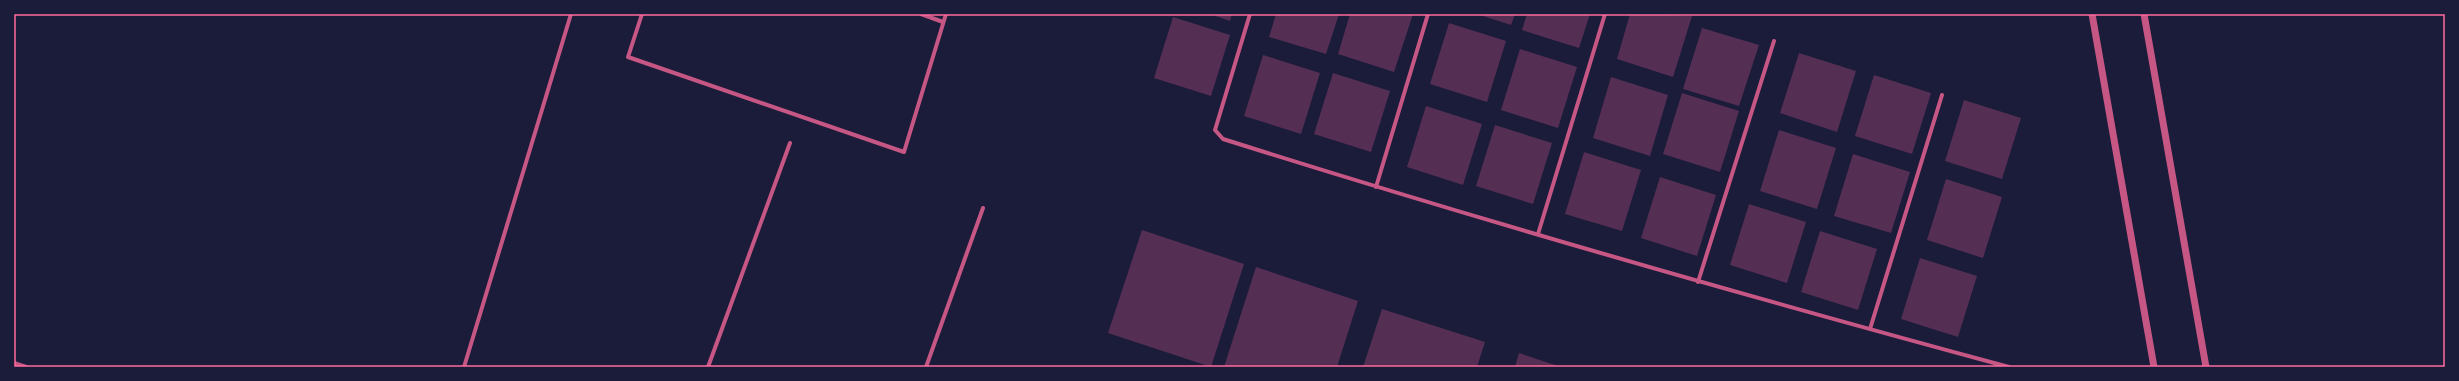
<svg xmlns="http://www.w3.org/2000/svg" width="2459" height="381" font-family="'Fira Sans',sans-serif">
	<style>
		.building { fill: #542f53 }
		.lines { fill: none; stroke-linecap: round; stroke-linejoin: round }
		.minor { stroke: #c65784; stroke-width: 4 }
		.tertiary { stroke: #c65784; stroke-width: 7 }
		.neatline { fill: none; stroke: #ff6b9d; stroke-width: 1.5 }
	</style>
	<rect width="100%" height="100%" fill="#1b1b3a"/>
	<!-- building -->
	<path class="building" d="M1210,14H1232L1230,21Z
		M1276,14H1339L1326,54L1269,37Z
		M1350,14H1413L1394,72L1338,54Z
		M1477,14H1515L1511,25Z
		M1527,14H1590L1579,48L1522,30Z
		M1630,14L1692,16L1673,77L1617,59Z
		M1173,17L1230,35L1211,96L1154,78Z
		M1449,23L1506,41L1487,102L1430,84Z
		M1702,28L1759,45L1739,106L1683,89Z
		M1520,49L1577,67L1558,128L1501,110Z
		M1799,53L1856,71L1837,132L1780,113Z
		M1263,55L1320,73L1301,134L1244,116Z
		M1333,73L1390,91L1371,152L1314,134Z
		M1874,75L1931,93L1912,154L1855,136Z
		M1611,77L1668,95L1650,156L1593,138Z
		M1682,93L1739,111L1720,172L1663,154Z
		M1964,100L2021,118L2002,179L1945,161Z
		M1426,106L1482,124L1463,185L1407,167Z
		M1495,125L1552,143L1533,204L1476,186Z
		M1779,130L1836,148L1817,209L1760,191Z
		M1584,152L1641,170L1622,231L1565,214Z
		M1853,154L1910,172L1891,233L1834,216Z
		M1660,177L1716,195L1697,256L1641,238Z
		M1946,179L2002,197L1983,258L1927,240Z
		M1749,204L1806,222L1787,283L1730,265Z
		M1142,230L1244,264L1211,367L1108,333Z
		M1820,231L1877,249L1858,310L1801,292Z
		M1920,258L1977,276L1958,337L1901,319Z
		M1256,267L1358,301L1337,367H1224Z
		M1382,309L1485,342L1477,367H1363Z
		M1519,353L1561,367H1515Z"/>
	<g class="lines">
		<!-- minor -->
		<path class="minor" d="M642,14L628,57L904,152L946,14
			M921,14L943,22
			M1250,14L1215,130L1223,139C1483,221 1746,296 2009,367
			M1376,187L1428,14
			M1538,234L1605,14
			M1698,282L1774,41
			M1870,329L1942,95
			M14,363L26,367
			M464,367L571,14
			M708,367L790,143
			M926,367L983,208"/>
		<!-- tertiary -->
		<path class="tertiary" d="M2092,14L2154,367
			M2144,14L2206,367"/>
	</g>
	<!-- border -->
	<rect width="2459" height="381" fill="none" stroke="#1b1b3a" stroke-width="30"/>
	<rect x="15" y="15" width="2429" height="351" class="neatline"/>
</svg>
